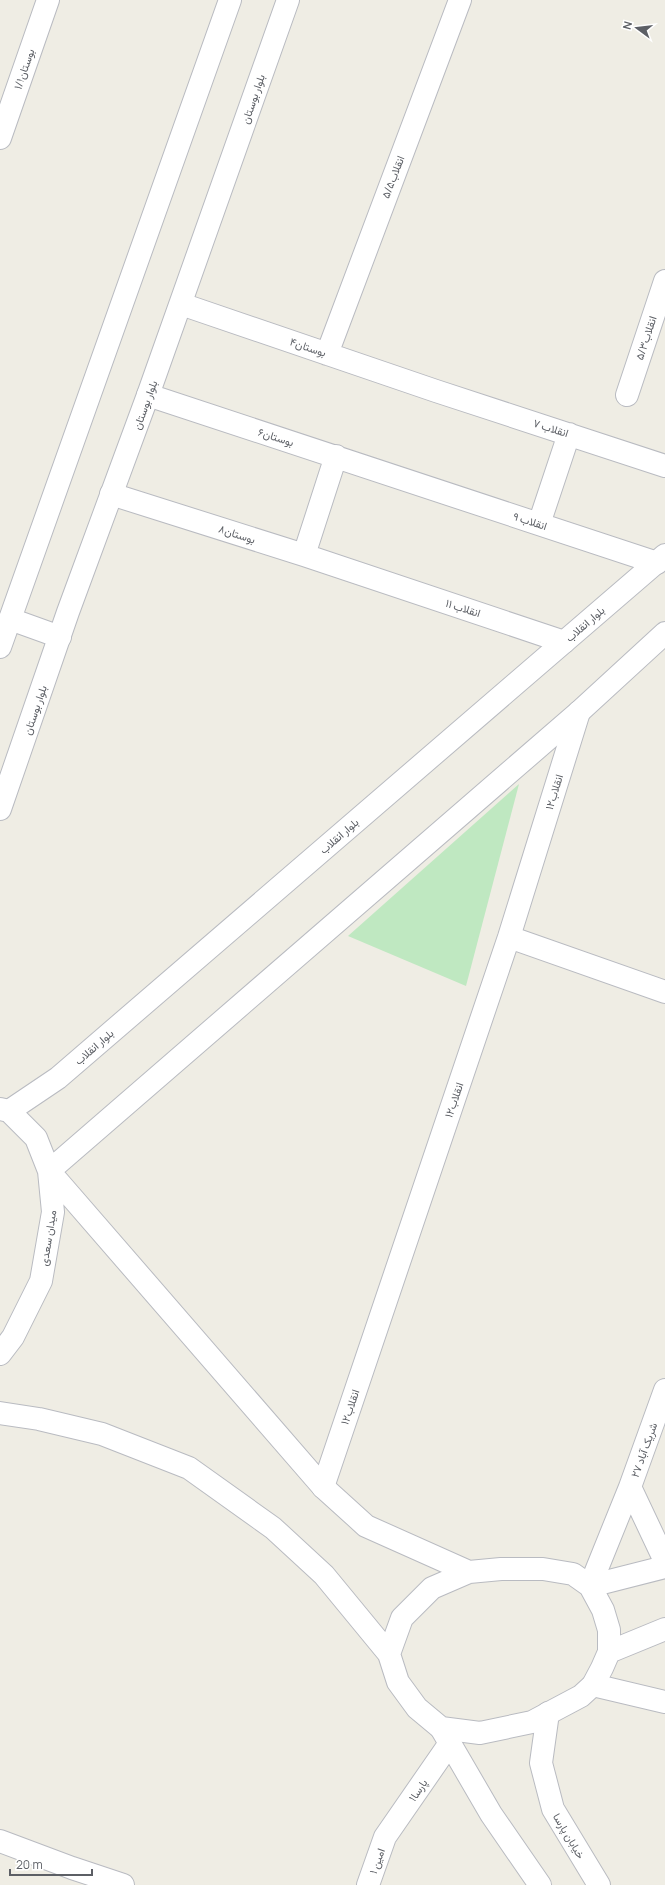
<svg xmlns="http://www.w3.org/2000/svg" width="665" height="1885" font-family="Manrope,Vazirmatn,sans-serif">
	<style>
		.green { fill: #bfe8c1 }
		.lines { fill: none; stroke-linecap: round; stroke-linejoin: round }
		.minor-casing { stroke: #b9bbc1; stroke-width: 24 }
		.tertiary-casing { stroke: #b9bbc1; stroke-width: 24 }
		.minor { stroke: #fff; stroke-width: 22 }
		.tertiary { stroke: #fff; stroke-width: 22 }
		.labels { text-anchor: middle; stroke-width: 4; stroke-linejoin: round; paint-order: stroke }
		.street-label { font-size: 11px; fill: #5c5f65; stroke: #fff }
	</style>
	<rect width="100%" height="100%" fill="#efede4"/>
	<!-- green -->
	<path class="green" d="M519,784L466,986L348,936Z"/>
	<g class="lines">
		<!-- minor casing -->
		<g class="minor-casing">
			<path id="minor" d="M0,138L48,0
				M181,304L436,391L665,466
				M327,354L460,0
				M148,395L657,563
				M627,395L665,281
				M111,494L304,555L564,642
				M539,524L569,434
				M304,555L336,456
				M10,619L60,637
				M509,937L665,992
				M323,1487L509,937L579,712
				M630,1487L665,1561
				M590,1586L630,1487L665,1390
				M593,1685L665,1702
				M548,1713L541,1763L553,1809L599,1885
				M441,1728L491,1814L540,1885
				M0,1841L72,1868L123,1885
				M368,1885L385,1837L450,1743"/>
		</g>
		<!-- tertiary casing -->
		<g class="tertiary-casing">
			<path id="tertiary" d="M0,647L230,0
				M0,809L68,612L148,395L288,0
				M0,1109L9,1111L36,1138L49,1171L53,1212L41,1281L13,1337L0,1354
				M9,1111L58,1078L665,555
				M0,1413L39,1419L102,1434L189,1468L273,1528L324,1575L389,1654
				M501,1569H543L573,1574L590,1586L603,1610L609,1630V1652L602,1668L593,1685L581,1696L532,1722L480,1733L441,1728L417,1708L398,1682L389,1654L402,1618L432,1588L469,1572Z
				M469,1572L366,1526L323,1487L49,1171L579,712L665,633
				M590,1586L665,1567
				M609,1652L665,1629"/>
		</g>
		<!-- minor -->
		<use href="#minor" class="minor"/>
		<!-- tertiary -->
		<use href="#tertiary" class="tertiary"/>
	</g>
	<g class="labels">
		<!-- street labels -->
		<g class="street-label">
			<text transform="translate(24 69) rotate(-71)" y="4">بوستان۱/۱</text>
			<text transform="translate(253 99) rotate(-71)" y="4">بلوار بوستان</text>
			<text transform="translate(393 177) rotate(-69)" y="4">انقلاب۵/۵</text>
			<text transform="translate(646 338) rotate(-72)" y="4">انقلاب۵/۳</text>
			<text transform="translate(308 347) rotate(19)" y="4">بوستان۴</text>
			<text transform="translate(145 405) rotate(-70)" y="4">بلوار بوستان</text>
			<text transform="translate(551 428) rotate(18)" y="4">انقلاب ۷</text>
			<text transform="translate(276 437) rotate(18)" y="4">بوستان۶</text>
			<text transform="translate(530 521) rotate(18)" y="4">انقلاب ۹</text>
			<text transform="translate(237 534) rotate(18)" y="4">بوستان۸</text>
			<text transform="translate(463 608) rotate(18)" y="4">انقلاب ۱۱</text>
			<text transform="translate(585 624) rotate(-41)" y="4">بلوار انقلاب</text>
			<text transform="translate(35 710) rotate(-71)" y="4">بلوار بوستان</text>
			<text transform="translate(554 792) rotate(-73)" y="4">انقلاب۱۲</text>
			<text transform="translate(339 836) rotate(-41)" y="4">بلوار انقلاب</text>
			<text transform="translate(94 1047) rotate(-41)" y="4">بلوار انقلاب</text>
			<text transform="translate(454 1100) rotate(-71)" y="4">انقلاب۱۲</text>
			<text transform="translate(48 1238) rotate(-81)" y="4">میدان سعدی</text>
			<text transform="translate(350 1407) rotate(-71)" y="4">انقلاب۱۲</text>
			<text transform="translate(644 1450) rotate(-70)" y="4">شریک آباد ۲۷</text>
			<text transform="translate(418 1790) rotate(-56)" y="4">پارسا۱</text>
			<text transform="translate(569 1836) rotate(59)" y="4">خیابان پارسا</text>
			<text transform="translate(377 1861) rotate(-70)" y="4">امین ۱</text>
		</g>
	</g>
	<!-- north arrow -->
	<g transform="translate(637 28) rotate(285)" stroke="#ffffff" stroke-width="3" paint-order="stroke">
	<path d="M0-3L7 15L0 10L-7 15Z" fill="#5c5f65"/>
	<text y="-6" font-size="11" font-weight="bold" text-anchor="middle" fill="#5c5f65">N</text>
	</g>
	<!-- scale -->
	<path d="M10 1869v6h82v-6" fill="none" stroke="#5c5f65" stroke-width="2"/>
	<text x="16" y="1869" font-size="12" fill="#5c5f65" stroke="#ffffff" stroke-width="3" paint-order="stroke">20 m</text>
</svg>
